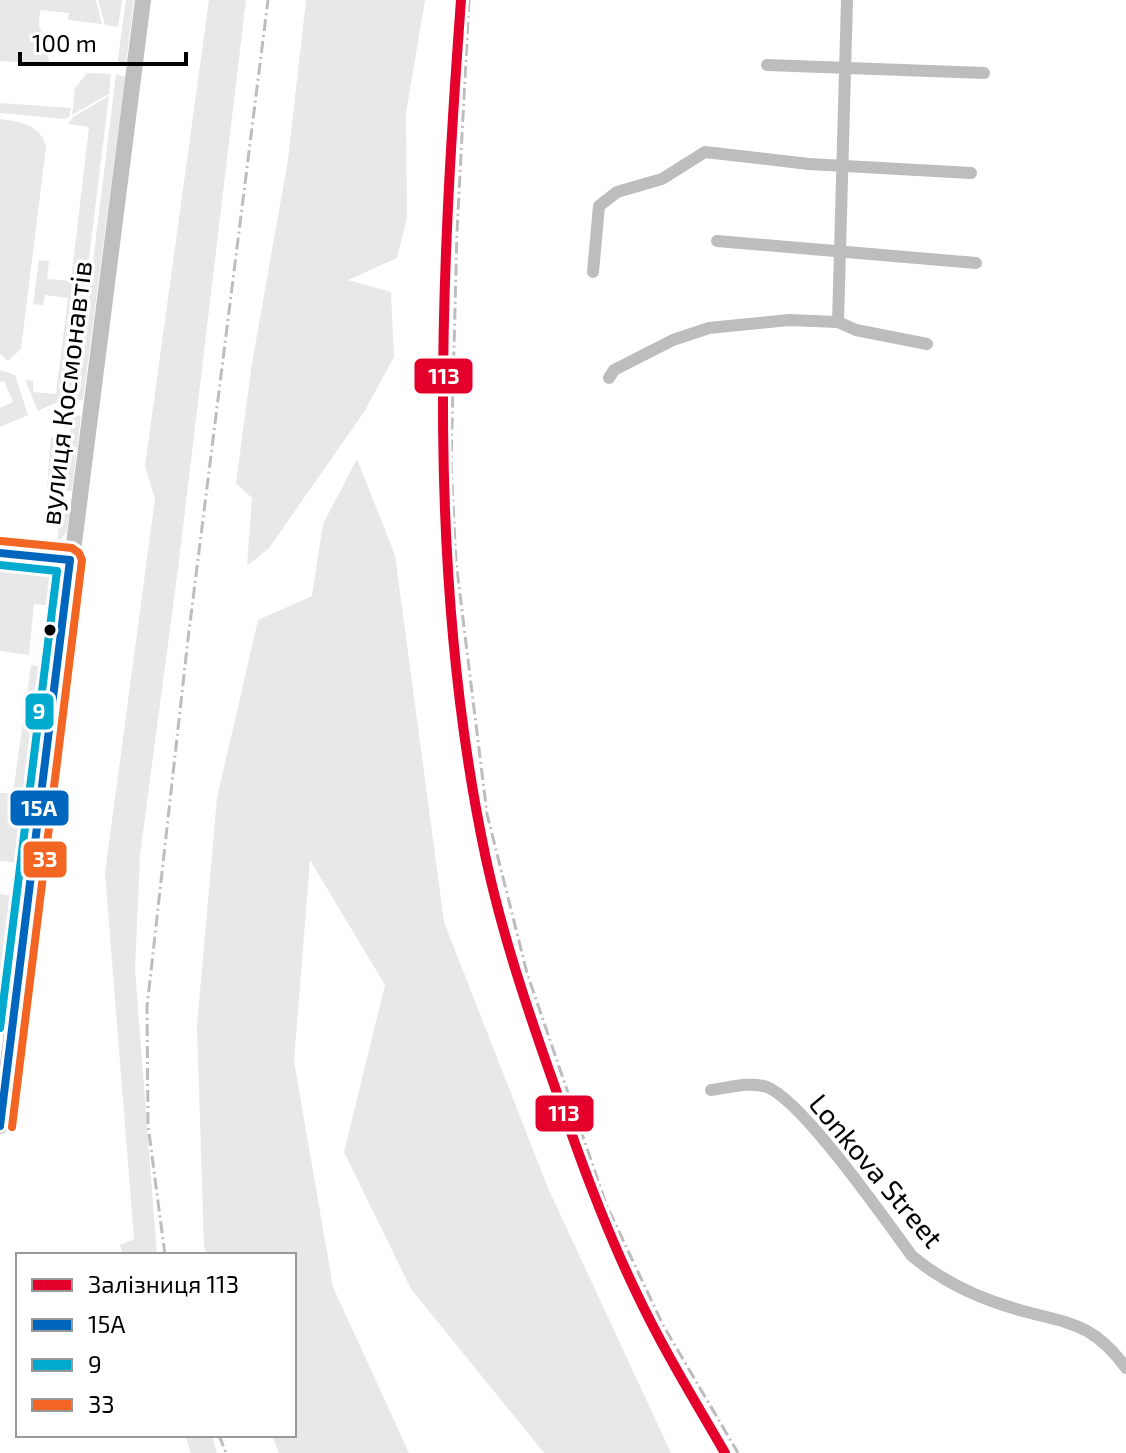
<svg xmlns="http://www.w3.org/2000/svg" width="1126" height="1453" font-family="'Exo 2',sans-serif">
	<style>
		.green { fill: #e8e8e8 }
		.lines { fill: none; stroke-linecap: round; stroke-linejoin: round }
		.street { stroke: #bdbdbd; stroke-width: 12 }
		.secondary { stroke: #bfbfbf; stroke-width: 16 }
		.rail { stroke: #bdbdbd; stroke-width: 3; stroke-dasharray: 12 4 2 4; stroke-linecap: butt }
		.bus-1-casing { stroke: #fff; stroke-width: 14 }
		.bus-2-casing { stroke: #fff; stroke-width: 14 }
		.bus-3-casing { stroke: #fff; stroke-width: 14 }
		.bus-1 { stroke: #0065bd; stroke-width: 8 }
		.bus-2 { stroke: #00a9ce; stroke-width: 8 }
		.bus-3 { stroke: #f26522; stroke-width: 8 }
		.rail-1-casing { stroke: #fff; stroke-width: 16 }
		.rail-1 { stroke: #e4002b; stroke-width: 10 }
		.bus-dot { fill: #000; stroke: #fff; stroke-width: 3 }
		.labels { text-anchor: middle; stroke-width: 7; stroke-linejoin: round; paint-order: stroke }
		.street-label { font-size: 28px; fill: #000; stroke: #fff }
		.line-badge { stroke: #fff; stroke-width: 3 }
		.badge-label { font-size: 22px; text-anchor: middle; font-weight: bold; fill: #fff }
	</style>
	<rect width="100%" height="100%" fill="#fff"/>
	<!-- green -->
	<path class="green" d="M0,0H96L102,24L68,20L69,13L40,10L39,25L50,64L0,61Z
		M98,0H122L118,27L105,25Z
		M126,0H134L126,63L117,66Z
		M209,0H246L179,561L140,855L135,969L157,1255H123L120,1245L134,1239L105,873L155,499L145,466Z
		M306,0H425L406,113L407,218L397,258L348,280L391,292L394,357L364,412L269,548L247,566L252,498L236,483L252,363L288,160Z
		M87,73L111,74L109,94L72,115L75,88Z
		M116,74L125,77L83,400H76Z
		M109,96L72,395L38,411L25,380L33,381V392L56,394L68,298L45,295L43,305L33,304L39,260L49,261L47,279L71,281L89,127L68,124L73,117Z
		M0,103L71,108L69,117L64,119L0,113Z
		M0,119C19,121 42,125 46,147L21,349L8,361L0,354Z
		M0,370L15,375L28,415L0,427V408L13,402L4,381L0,382Z
		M72,415L81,416L72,491L63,490Z
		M51,437L59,440C62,455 61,482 47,488Z
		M357,459L395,555L444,922L548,1188L671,1453H544L411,1289L344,1152L385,985L310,860L294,1061L333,1287L409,1453H279L272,1435H294V1255H207L204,1247L197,1026L217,798L258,620L312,596L323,524Z
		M61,508L70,509L66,533L57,543Z
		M0,562L40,565L55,577L53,606L34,604L29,655L0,651Z
		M31,665L45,667L20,863L0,861V793H13Z
		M0,894L16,896L0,1018Z
		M185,1435H212L217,1453H191Z"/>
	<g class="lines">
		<!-- street -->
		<path class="street" d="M767,65L984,73
			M717,241L976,263
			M593,272L599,206L617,192L662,179L705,152L809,164L971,173
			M838,322L847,0
			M609,378L614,370L673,340L709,328L789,320L838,322L856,330L927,344
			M711,1090C729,1088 749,1081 767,1087C803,1101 886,1221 912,1256C943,1282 978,1298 1016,1309C1068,1324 1092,1321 1126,1368"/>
		<!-- secondary -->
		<path class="secondary" d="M0,553L70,560
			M0,1126L143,0"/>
		<!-- rail -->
		<path class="rail" d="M469,0L457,232L451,464L456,562L487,814L527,973L606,1204L663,1325L738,1453
			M165,1255L148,1125L147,1007L188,639L268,0
			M219,1435L226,1453"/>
		<!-- bus-1 casing -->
		<g class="bus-1-casing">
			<path id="bus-1" d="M0,553L70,560L0,1126"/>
		</g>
		<!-- bus-2 casing -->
		<g class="bus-2-casing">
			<path id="bus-2" d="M0,565L57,571L0,1028"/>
		</g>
		<!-- bus-3 casing -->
		<g class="bus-3-casing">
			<path id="bus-3" d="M1,541L72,548L79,553L82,560L12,1127"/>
		</g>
		<!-- bus-1 -->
		<use href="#bus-1" class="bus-1"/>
		<!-- bus-2 -->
		<use href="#bus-2" class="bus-2"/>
		<!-- bus-3 -->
		<use href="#bus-3" class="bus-3"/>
		<!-- rail-1 casing -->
		<g class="rail-1-casing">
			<path id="rail-1" d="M461,0C440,285 426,578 486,859C502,933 526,1005 551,1076C577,1150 603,1224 637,1294C663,1349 695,1401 725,1453"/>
		</g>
		<!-- rail-1 -->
		<use href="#rail-1" class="rail-1"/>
	</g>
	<!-- markers -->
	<circle class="bus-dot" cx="50" cy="630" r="7"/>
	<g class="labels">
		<!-- street labels -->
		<g class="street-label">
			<text transform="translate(66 393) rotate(-83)" y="10">вулиця Космонавтів</text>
			<text transform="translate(876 1171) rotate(50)" y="10">Lonkova Street</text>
		</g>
	</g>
	<g class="line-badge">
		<rect x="413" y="357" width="61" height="38" rx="8" fill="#e4002b"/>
		<rect x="24" y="692" width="31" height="39" rx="8" fill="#00a9ce"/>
		<rect x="9" y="789" width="61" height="38" rx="8" fill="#0065bd"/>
		<rect x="22" y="840" width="46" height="39" rx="8" fill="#f26522"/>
		<rect x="534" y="1094" width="61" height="39" rx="8" fill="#e4002b"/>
	</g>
	<g class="badge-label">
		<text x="444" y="384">113</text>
		<text x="39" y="719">9</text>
		<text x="39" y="816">15A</text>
		<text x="45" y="867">33</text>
		<text x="564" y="1121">113</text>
	</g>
	<!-- legend -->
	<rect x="16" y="1253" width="280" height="184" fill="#ffffff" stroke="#999999" stroke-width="2"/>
	<rect x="32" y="1279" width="40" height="12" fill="#e4002b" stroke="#999999" stroke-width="2"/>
	<text x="88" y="1293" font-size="24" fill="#000000">Залізниця 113</text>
	<rect x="32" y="1319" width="40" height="12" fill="#0065bd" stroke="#999999" stroke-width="2"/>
	<text x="88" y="1333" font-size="24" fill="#000000">15A</text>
	<rect x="32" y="1359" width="40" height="12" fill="#00a9ce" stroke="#999999" stroke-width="2"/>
	<text x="88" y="1373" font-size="24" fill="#000000">9</text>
	<rect x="32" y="1399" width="40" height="12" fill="#f26522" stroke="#999999" stroke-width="2"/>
	<text x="88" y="1413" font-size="24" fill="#000000">33</text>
	<!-- scale -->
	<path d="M20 52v12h166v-12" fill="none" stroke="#000000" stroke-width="4"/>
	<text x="32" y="52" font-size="24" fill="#000000" stroke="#ffffff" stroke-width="6" paint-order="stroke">100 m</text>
</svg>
